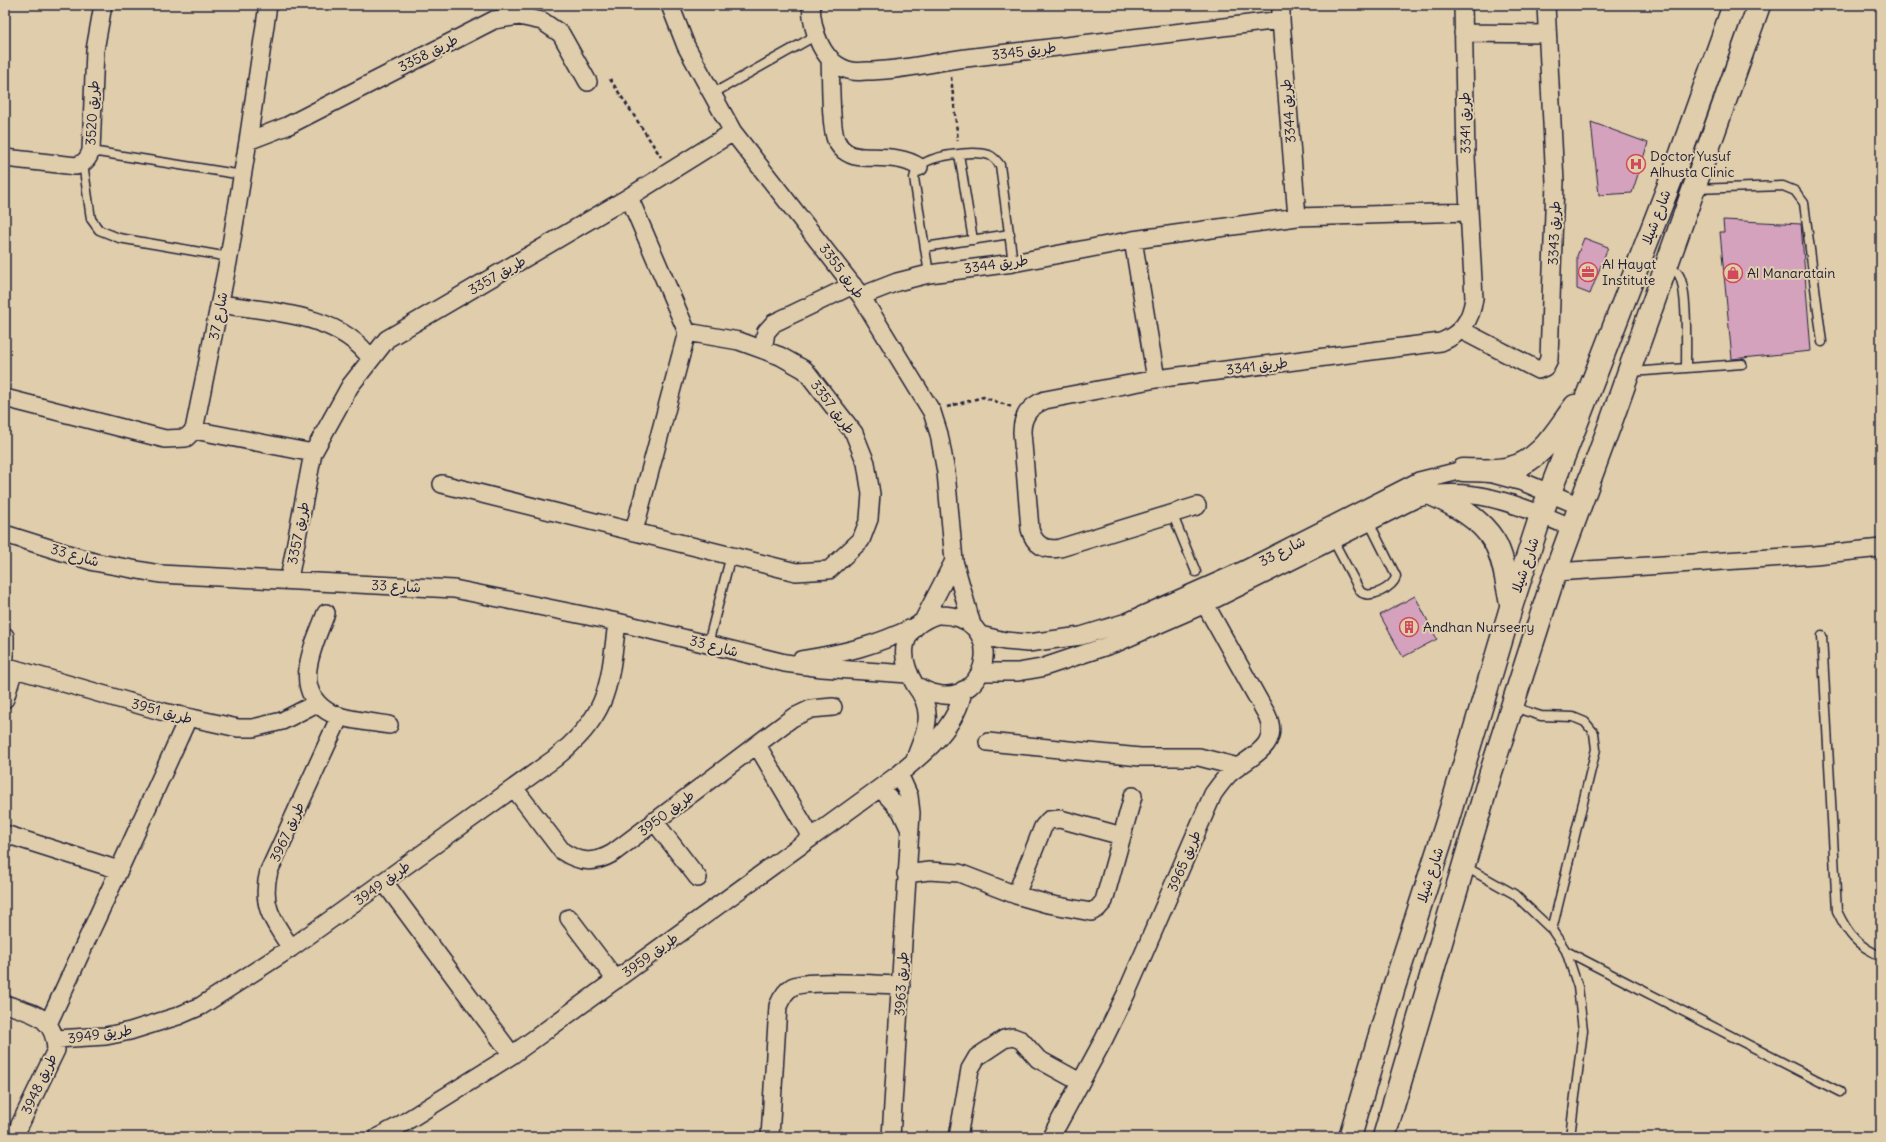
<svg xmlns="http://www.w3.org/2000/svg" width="1886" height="1142" font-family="Delius,'Playpen Sans Arabic',sans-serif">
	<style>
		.building { fill: #d5a2be; stroke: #22223b }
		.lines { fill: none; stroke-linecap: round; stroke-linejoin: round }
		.service-casing { stroke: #22223b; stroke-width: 11 }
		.minor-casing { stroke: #22223b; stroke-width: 20 }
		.secondary-casing { stroke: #22223b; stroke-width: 25 }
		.path { stroke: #22223b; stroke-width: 2.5; stroke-dasharray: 4 3; stroke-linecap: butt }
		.service { stroke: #dfcdab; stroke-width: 8 }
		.minor { stroke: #dfcdab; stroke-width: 17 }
		.secondary { stroke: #dfcdab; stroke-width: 22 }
		.labels { text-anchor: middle; stroke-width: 4; stroke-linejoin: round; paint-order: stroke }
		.street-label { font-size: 14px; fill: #22223b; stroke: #dfcdab }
		.poi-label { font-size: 14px; fill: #22223b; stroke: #dfcdab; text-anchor: start }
	</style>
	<rect width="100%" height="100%" fill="#dfcdab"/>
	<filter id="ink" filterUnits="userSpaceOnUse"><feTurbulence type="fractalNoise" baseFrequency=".025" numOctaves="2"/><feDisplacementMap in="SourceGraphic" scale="8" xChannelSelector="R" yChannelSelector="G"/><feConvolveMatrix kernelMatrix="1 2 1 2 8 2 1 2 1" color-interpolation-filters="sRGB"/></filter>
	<g filter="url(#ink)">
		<!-- building -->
		<path class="building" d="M1591,122L1648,143L1632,193L1599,195Z
			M1723,220L1801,224L1811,351L1732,359L1720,232H1724Z
			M1584,238L1608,247L1590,294L1577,289V256Z
			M1415,596L1437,639L1403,657L1380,615Z"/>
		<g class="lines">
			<!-- service casing -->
			<g class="service-casing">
				<path id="service" d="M712,94L815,36
					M91,151L243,175
					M959,154L973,240
					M83,163L91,219L99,230L119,238L229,257
					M1695,189L1783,186L1795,191L1804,203L1822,342
					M925,247L1010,234
					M1667,265C1671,268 1676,270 1679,275C1688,291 1686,348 1686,368
					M929,274L914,178C915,174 916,170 919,167C930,155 974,150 989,155C994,157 997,161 1000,165L1013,263
					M1631,372L1742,364
					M1172,513L1196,572
					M1333,540L1360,591C1368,601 1395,587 1396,576L1369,522
					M1822,636L1837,911C1848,934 1857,946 1881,956
					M708,644L731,555
					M1513,707L1541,716L1573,717L1585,722L1594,733L1596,749L1552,930
					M1464,866L1514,894L1552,930L1566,951L1578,987L1583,1030L1570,1137
					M1566,951L1840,1092"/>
			</g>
			<!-- minor casing -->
			<g class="minor-casing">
				<path id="minor" d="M670,5L686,46L733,132L861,296L932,412L939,434L946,472L954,561L972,625
					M811,5C812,31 822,65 852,71C857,72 863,71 867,71C900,71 933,62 966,58C1071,45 1176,32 1281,20
					M1281,5V20L1297,217
					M1463,33L1547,34
					M830,58C831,76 830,126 836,140C841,151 851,157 863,157C882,158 902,156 919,167
					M248,141L287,126L494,20L519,16L542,21L561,34L588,82
					M5,158L76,166C85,163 88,159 91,151L95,50L103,5
					M629,197L687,332L634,531
					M1133,240L1156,379
					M861,296L897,282L929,274L1013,263L1133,240L1297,217L1469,212
					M220,304C271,312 339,313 371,359
					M1461,330L1538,370L1545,367L1549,359L1555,182L1546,5
					M763,350L766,332L774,323L853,285
					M5,398L165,439L186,438L194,430L229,257L248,141L268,5
					M194,430L313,453
					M442,484L796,572L829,570L861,540L869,519L871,494L866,463L854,433L805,370L780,356L739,341L687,332
					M1197,506L1060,548C1045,551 1034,545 1030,529L1022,432C1022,416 1030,406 1045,400L1156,379L1441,342C1461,334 1471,321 1474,298L1466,157L1463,5
					M5,534L94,562L160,574L454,589L617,622L785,663L822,668L908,674
					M1556,572L1815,555L1881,548
					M289,579L313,453L350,386L387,339L629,197L733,132
					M326,613C315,643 290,688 327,711C341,720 372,722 389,725
					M937,615C1009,613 990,706 937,694C929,693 922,689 915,685C897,654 901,627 937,615Z
					M924,619L954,561
					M980,635L1005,641L1028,643L1081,636L1127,622L1244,570L1419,481L1463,470L1493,474L1523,482L1580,506
					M5,636V657
					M801,660C845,653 874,646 914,627
					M5,666L164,712L238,728H253L282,721L317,703
					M981,672H1018L1041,668L1116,643L1205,604L1415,499C1469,482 1523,507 1573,528
					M915,685C935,711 927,728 916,756
					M5,699L14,669
					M988,742L1140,757H1199L1238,767
					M757,745L811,837
					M514,788L562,851C580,863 594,864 613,853L792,718L811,709L833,707
					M880,788L901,811L909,828
					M654,821L698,878
					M5,834L119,870L188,718
					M906,874L929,871L959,873L1016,895L1048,904L1091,912L1098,908L1104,901L1133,796
					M384,882L512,1055
					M1016,895L1043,827L1049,820L1060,819L1122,836
					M569,918L616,980
					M291,948C273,921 260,905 269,871L340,716
					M5,1004C32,1013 55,1016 56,1050L14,1137
					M48,1024L119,870
					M56,1039L106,1036L130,1031L178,1016L201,1006L291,948L554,759C609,715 609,688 617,622
					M378,1137L397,1127L512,1055L899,774C926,752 958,725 963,690
					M770,1137L778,1006C781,999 785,991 792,987C806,979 881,985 901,985
					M891,1137L911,813L909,796L899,774
					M958,1137L970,1069L977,1057L1004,1039L1013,1037L1021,1040L1038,1059L1080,1082
					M1051,1137L1104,1039L1126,994L1213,794C1218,787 1223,780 1229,774C1248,757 1282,747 1267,715L1205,604"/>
			</g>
			<!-- secondary casing -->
			<g class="secondary-casing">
				<path id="secondary" d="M1463,470C1478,470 1495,472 1510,468C1541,461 1557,430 1575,406
					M1431,494C1455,505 1480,518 1494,541C1504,557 1507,585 1511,604
					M1350,1137L1394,987L1447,822L1512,604L1541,515L1679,159L1734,5
					M1384,1137L1491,772L1553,579L1612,419L1759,5"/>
			</g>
			<!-- path -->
			<path class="path" d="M951,77L958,141
				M610,79L661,157
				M947,407L983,397L1012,407"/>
			<!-- service -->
			<use href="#service" class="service"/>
			<!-- minor -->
			<use href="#minor" class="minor"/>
			<!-- secondary -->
			<use href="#secondary" class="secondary"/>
		</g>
	</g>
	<!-- icons -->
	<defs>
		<g id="hospital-ring" transform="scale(1)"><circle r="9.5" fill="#dfcdab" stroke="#d1495b" stroke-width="1.5"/><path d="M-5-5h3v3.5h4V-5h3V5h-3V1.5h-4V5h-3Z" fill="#d1495b"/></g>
		<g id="office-ring" transform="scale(1)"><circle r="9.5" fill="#dfcdab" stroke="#d1495b" stroke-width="1.5"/><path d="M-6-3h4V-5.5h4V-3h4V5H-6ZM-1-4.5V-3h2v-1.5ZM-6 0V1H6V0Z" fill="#d1495b"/></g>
		<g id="shop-ring" transform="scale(1)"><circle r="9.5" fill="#dfcdab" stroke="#d1495b" stroke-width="1.5"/><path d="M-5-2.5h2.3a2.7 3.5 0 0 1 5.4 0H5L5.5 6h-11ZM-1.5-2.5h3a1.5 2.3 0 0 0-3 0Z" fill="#d1495b"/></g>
		<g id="building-ring" transform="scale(1)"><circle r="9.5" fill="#dfcdab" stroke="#d1495b" stroke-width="1.5"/><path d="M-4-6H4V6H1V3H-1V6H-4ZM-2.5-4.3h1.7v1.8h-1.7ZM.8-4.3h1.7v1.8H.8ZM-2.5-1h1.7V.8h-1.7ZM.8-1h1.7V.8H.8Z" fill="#d1495b"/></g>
	</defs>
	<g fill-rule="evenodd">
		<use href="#hospital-ring" x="1636" y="164"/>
		<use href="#office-ring" x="1588" y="272"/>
		<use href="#shop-ring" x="1733" y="273"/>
		<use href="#building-ring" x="1409" y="627"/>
	</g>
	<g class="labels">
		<!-- street labels -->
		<g class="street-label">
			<text transform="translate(1024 51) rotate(-7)" y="5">طريق 3345</text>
			<text transform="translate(428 53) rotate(-27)" y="5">طريق 3358</text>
			<text transform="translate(1288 111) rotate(-95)" y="5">طريق 3344</text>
			<text transform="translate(92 113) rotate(-87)" y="5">طريق 3520</text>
			<text transform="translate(1465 123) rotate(-91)" y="5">طريق 3341</text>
			<text transform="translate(1656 217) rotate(-69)" y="5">شارع شيلا</text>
			<text transform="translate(1554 233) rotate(-88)" y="5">طريق 3343</text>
			<text transform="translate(996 264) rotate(-8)" y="5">طريق 3344</text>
			<text transform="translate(842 271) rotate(53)" y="5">طريق 3355</text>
			<text transform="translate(497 275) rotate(-30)" y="5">طريق 3357</text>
			<text transform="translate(218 316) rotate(-79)" y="5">شارع 37</text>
			<text transform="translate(1257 366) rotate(-7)" y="5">طريق 3341</text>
			<text transform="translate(833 407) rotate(53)" y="5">طريق 3357</text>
			<text transform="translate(298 533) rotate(-79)" y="5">طريق 3357</text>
			<text transform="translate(1282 551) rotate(-27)" y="5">شارع 33</text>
			<text transform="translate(75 555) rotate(16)" y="5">شارع 33</text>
			<text transform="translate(1525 565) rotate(-71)" y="5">شارع شيلا</text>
			<text transform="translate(396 586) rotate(3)" y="5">شارع 33</text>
			<text transform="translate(714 646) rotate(14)" y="5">شارع 33</text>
			<text transform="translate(162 711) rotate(15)" y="5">طريق 3951</text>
			<text transform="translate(666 813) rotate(-37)" y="5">طريق 3950</text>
			<text transform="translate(287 832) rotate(-66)" y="5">طريق 3967</text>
			<text transform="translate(1184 861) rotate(-67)" y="5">طريق 3965</text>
			<text transform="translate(1430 875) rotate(-72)" y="5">شارع شيلا</text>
			<text transform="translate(382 883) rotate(-36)" y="5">طريق 3949</text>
			<text transform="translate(650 955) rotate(-36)" y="5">طريق 3959</text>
			<text transform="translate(901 984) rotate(-87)" y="5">طريق 3963</text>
			<text transform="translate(100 1034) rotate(-8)" y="5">طريق 3949</text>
			<text transform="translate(39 1084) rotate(-65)" y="5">طريق 3948</text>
		</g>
		<!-- poi labels -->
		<g class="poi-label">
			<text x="1650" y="161">Doctor Yusuf<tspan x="1650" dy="16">Alhusta Clinic</tspan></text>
			<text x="1602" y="269">Al Hayat<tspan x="1602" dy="16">Institute</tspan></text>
			<text x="1747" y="278">Al Manaratain</text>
			<text x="1423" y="632">Andhan Nurseery</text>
		</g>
	</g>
	<!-- margin -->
	<rect width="1886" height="1142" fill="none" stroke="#dfcdab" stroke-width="20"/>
	<rect x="10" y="10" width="1866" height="1122" fill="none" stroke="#22223b" stroke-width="1.5" filter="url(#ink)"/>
</svg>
